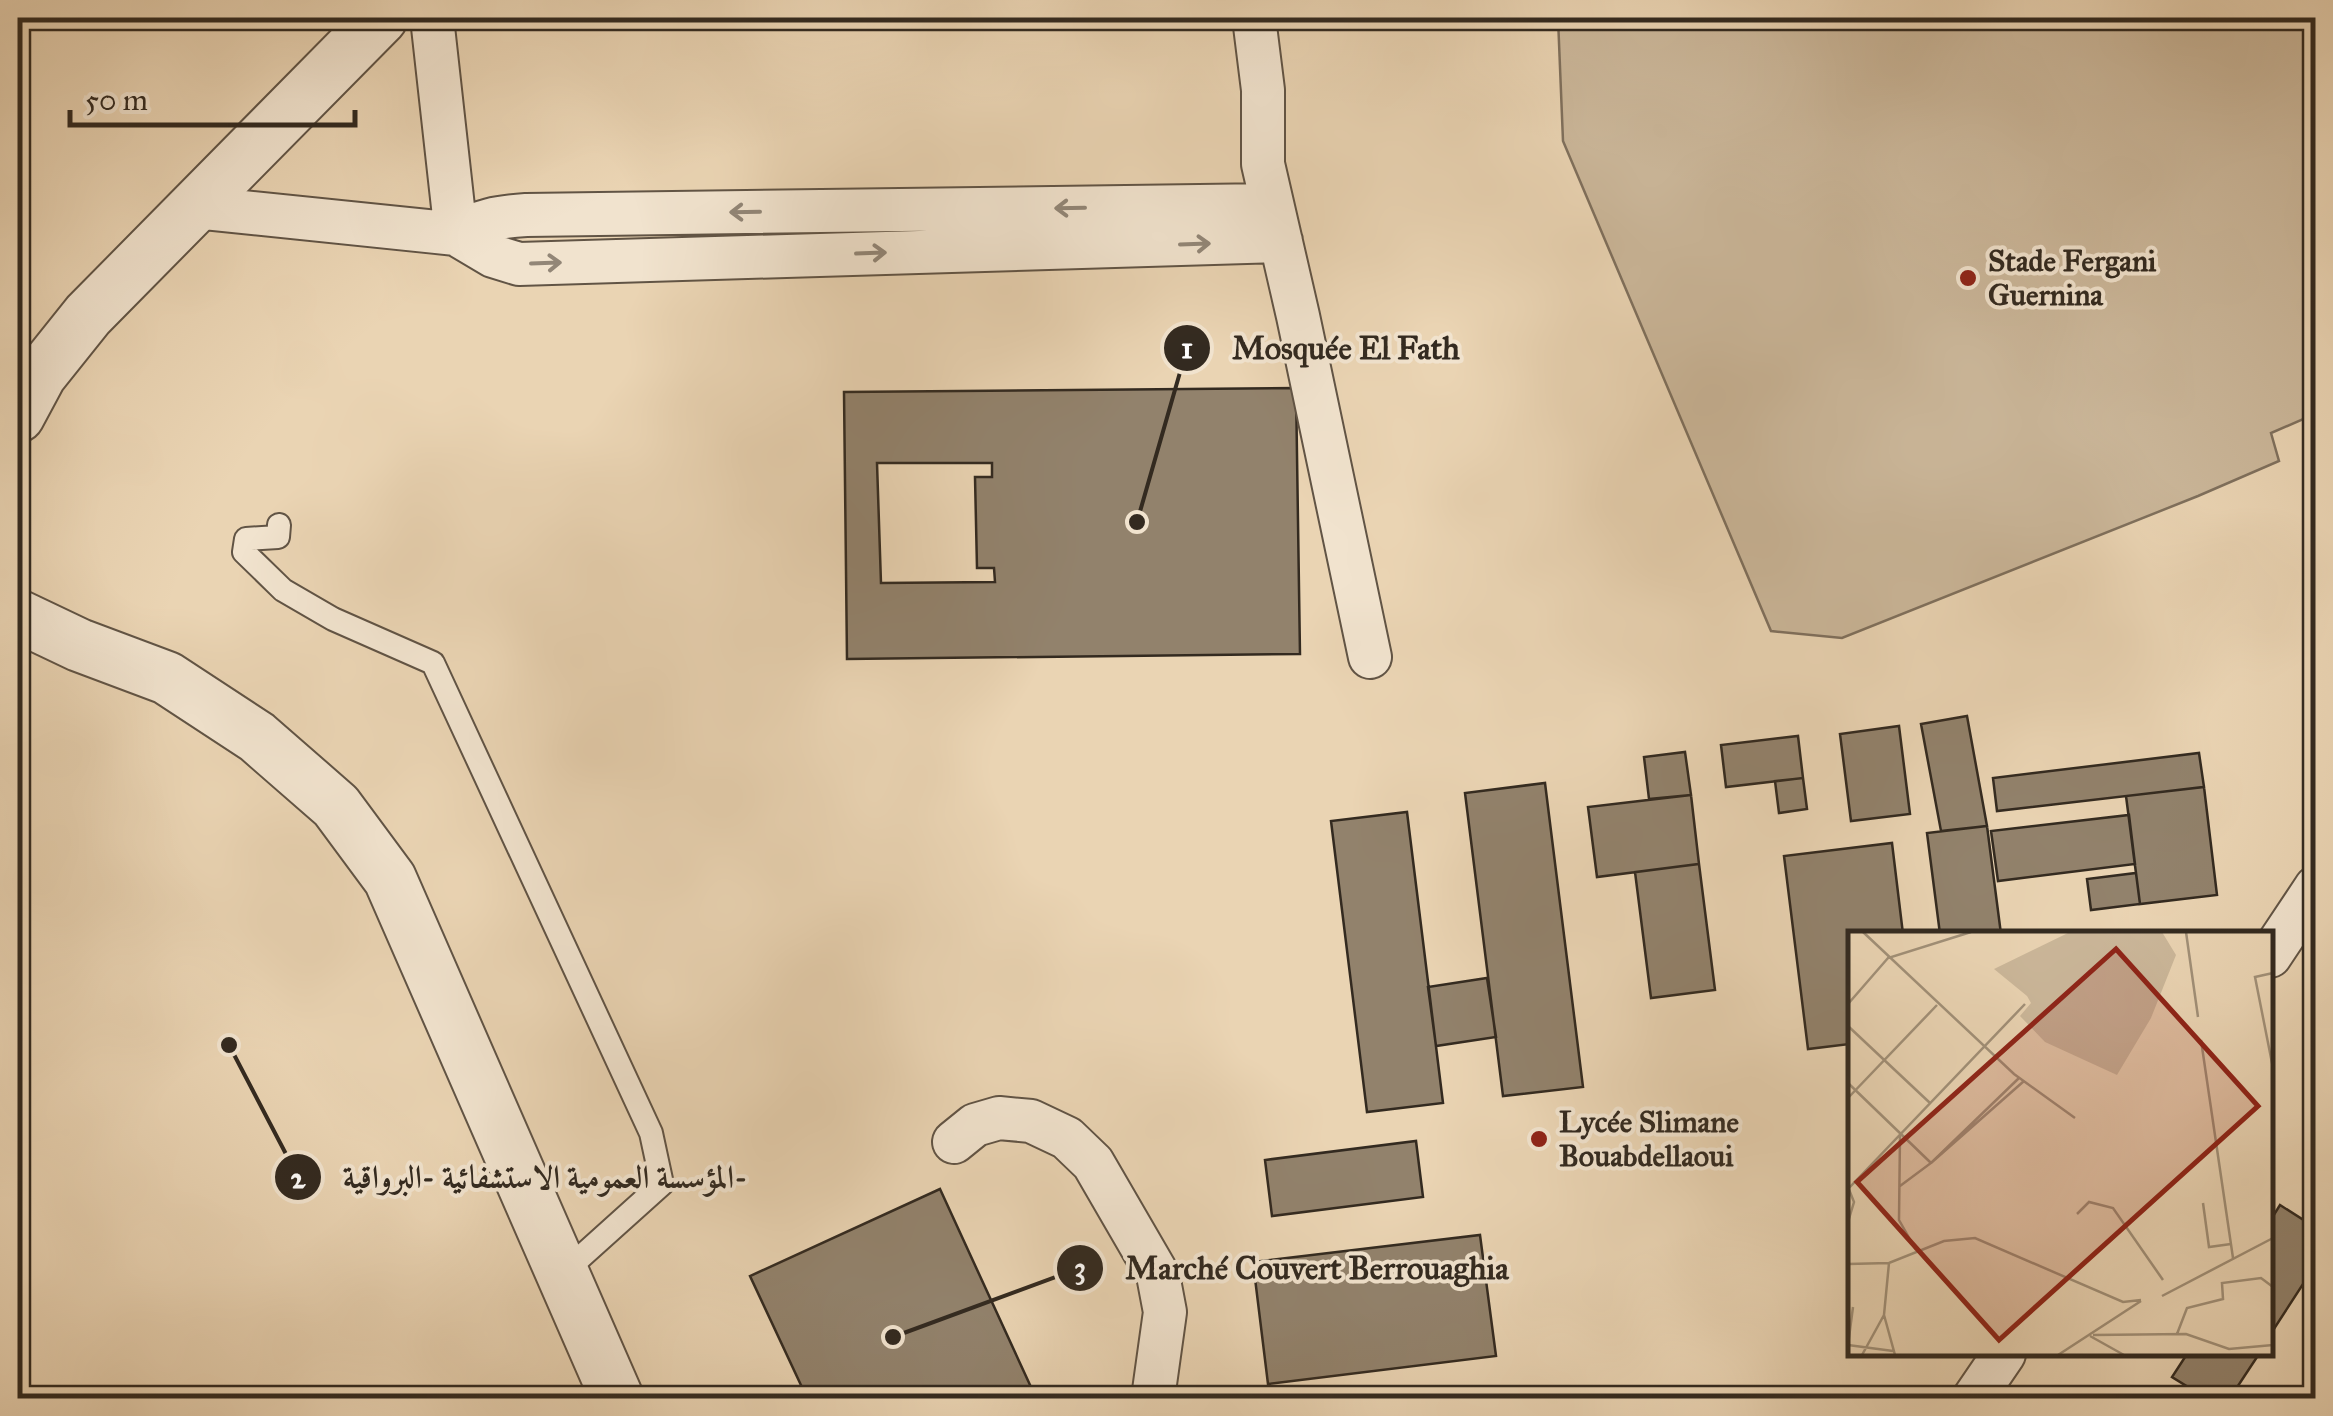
<svg xmlns="http://www.w3.org/2000/svg" width="2333" height="1416" viewBox="0 0 2333 1416" font-family="'IM FELL Great Primer',Amiri,serif">
<style>
.green{fill:#cbb79a;stroke:#7f705d;stroke-width:2.5}
.building{fill:#92826c;stroke:#332a20;stroke-width:2.5;fill-rule:evenodd}
.lines{fill:none;stroke-linecap:round;stroke-linejoin:round}
.service-casing{stroke:#615445;stroke-width:26}
.minor-casing{stroke:#615445;stroke-width:46}
.tertiary-casing{stroke:#615445;stroke-width:56}
.service{stroke:#f1e3ce;stroke-width:22}
.minor{stroke:#f1e3ce;stroke-width:42}
.tertiary{stroke:#f1e3ce;stroke-width:52}
.oneway{stroke:#928677}
.poi-dot{fill:#8f2418;stroke:#f1e3ce;stroke-width:4}
.labels{text-anchor:middle;dominant-baseline:central;stroke-width:8;stroke-linejoin:round;paint-order:stroke}
.poi-label{font-size:30px;font-weight:bold;fill:#332a20;stroke:#f1e3ce;text-anchor:start}
.inset-road{fill:none;stroke:#a19078;stroke-width:2.5}
.view{fill:#8f2418;fill-opacity:0.15;stroke:#8f2418;stroke-width:5}
.inset-edge{fill:none;stroke:#332a20;stroke-width:5}
.leader{fill:none;stroke:#332a20;stroke-width:4}
.callout-dot{fill:#332a20;stroke:#f1e3ce;stroke-width:4}
.mark-label{font-size:30px;text-anchor:middle;font-weight:bold;fill:#fff}
.callout-label{font-size:32px;text-anchor:middle;font-weight:bold;fill:#332a20;stroke:#f1e3ce;stroke-width:8;stroke-linejoin:round;paint-order:stroke}
</style>
<rect width="100%" height="100%" fill="#ead4b3"/>
<filter id="stains"><feTurbulence type="fractalNoise" baseFrequency=".002" numOctaves="4"/><feColorMatrix values="0 0 0 0 .2 0 0 0 0 .09 0 0 0 0 .02 0 0 0 .5 -.17"/></filter>
<radialGradient id="worn" r=".72"><stop offset=".6" stop-color="#630" stop-opacity="0"/><stop offset="1" stop-color="#630" stop-opacity=".3"/></radialGradient>
<!-- green -->
<path class="green" d="M 1558,18 L 2315,18 L 2315,414 L 2271,433 L 2279,461 L 2198,496 L 1842,638 L 1771,631 L 1563,141 Z"/>
<!-- building -->
<path class="building" d="M 1296,388 L 1300,654 L 847,659 L 844,392 ZM 877,463 L 992,463 L 992,477 L 975,477 L 977,568 L 994,568 L 995,582 L 881,583 Z
M 1967,716 L 1987,826 L 1941,831 L 1921,724 Z
M 1899,726 L 1910,814 L 1851,821 L 1840,734 Z
M 1798,736 L 1803,778 L 1726,787 L 1721,745 Z
M 1685,752 L 1691,795 L 1649,799 L 1644,757 Z
M 2199,753 L 2204,787 L 1997,811 L 1993,778 Z
M 1803,778 L 1807,809 L 1779,813 L 1775,781 Z
M 1545,783 L 1583,1087 L 1503,1096 L 1465,793 Z
M 2204,787 L 2217,895 L 2140,904 L 2126,796 Z
M 1691,795 L 1699,864 L 1597,877 L 1588,807 Z
M 1407,812 L 1443,1103 L 1367,1112 L 1331,821 Z
M 2129,815 L 2135,864 L 1998,881 L 1991,831 Z
M 1987,826 L 2001,934 L 1940,934 L 1927,833 Z
M 1892,843 L 1903,934 L 1850,934 L 1850,1044 L 1808,1049 L 1784,856 Z
M 1699,864 L 1715,990 L 1651,998 L 1635,872 Z
M 2136,873 L 2140,904 L 2091,910 L 2087,879 Z
M 1487,978 L 1496,1037 L 1436,1046 L 1428,987 Z
M 1416,1141 L 1423,1197 L 1272,1216 L 1265,1160 Z
M 940,1189 L 1036,1398 L 807,1398 L 750,1276 Z
M 2280,1205 L 2316,1228 L 2316,1264 L 2270,1335 L 2270,1221 Z
M 1480,1235 L 1496,1356 L 1268,1384 L 1253,1262 Z
M 2187,1354 L 2259,1354 L 2230,1398 L 2206,1398 L 2172,1377 Z"/>
<g class="lines">
<!-- service casing -->
<g class="service-casing">
<path id="service" d="M 279,525 L 278,537 L 246,539 L 244,552 L 283,590 L 333,619 L 433,663 L 651,1133 L 662,1184 L 562,1274"/>
</g>
<!-- minor casing -->
<g class="minor-casing">
<path id="minor" d="M 1254,18 L 1263,90 L 1263,164 L 1298,316 L 1370,657
M 195,207 L 456,234 L 432,18
M 456,234 L 493,256 L 519,264 L 1281,241
M 456,234 C 481,220 497,217 526,215 L 1272,205
M 2270,956 L 2316,887
M 954,1142 L 975,1125 L 999,1118 L 1031,1121 L 1067,1138 L 1093,1163 L 1158,1275 L 1165,1312 L 1153,1398
M 1974,1398 L 2004,1354"/>
</g>
<!-- tertiary casing -->
<g class="tertiary-casing">
<path id="tertiary" d="M 18,416 L 40,375 L 88,315 L 381,18
M 18,616 L 79,645 L 167,678 L 257,737 L 336,806 L 390,879 L 617,1398"/>
</g>
<!-- service -->
<use href="#service" class="service"/>
<!-- minor -->
<use href="#minor" class="minor"/>
<!-- tertiary -->
<use href="#tertiary" class="tertiary"/>
</g>
<!-- one-way arrows -->
<defs><path id="oneway-shaft" d="M-6 0H5M1.5-3L5.5 0L1.5 3" fill="none" stroke-width="1.6" stroke-linecap="round" stroke-linejoin="round" transform="scale(2.5)"/></defs>
<g class="oneway">
<use href="#oneway-shaft" transform="translate(1070 208) rotate(179)"/>
<use href="#oneway-shaft" transform="translate(745 212) rotate(179)"/>
<use href="#oneway-shaft" transform="translate(1195 244) rotate(-2)"/>
<use href="#oneway-shaft" transform="translate(871 253) rotate(-2)"/>
<use href="#oneway-shaft" transform="translate(546 263) rotate(-2)"/>
</g>
<!-- markers -->
<g class="poi-dot">
<circle cx="1968" cy="278" r="10"/>
<circle cx="1539" cy="1139" r="10"/>
</g>
<g class="labels">
<!-- poi labels -->
<g class="poi-label">
<text x="1988" y="261">Stade Fergani<tspan x="1988" dy="34">Guernina</tspan></text>
<text x="1559" y="1122">Lycée Slimane<tspan x="1559" dy="34">Bouabdellaoui</tspan></text>
</g>
</g>
<!-- overview -->
<g transform="translate(1848 931)">
<rect width="425" height="425" fill="#ead4b3"/>
<path d="M 222,1 L 314,1 L 328,24 L 303,87 L 269,144 L 197,111 L 172,85 L 183,72 L 179,65 L 146,38 Z" fill="#cbb79a"/>
<path class="inset-road" d="M 15,1 L 166,143 L 227,187M 338,1 L 350,86M 425,42 L 407,46 L 425,137M 0,73 L 40,27 L 123,1M 0,95 L 82,172M 353,109 L 385,327M 0,152 L 83,232 L 52,255M 0,167 L 89,74M 52,204 L 51,289 L 68,319M 83,232 L 176,150M 83,232 L 171,147M 0,256 L 6,271 L 0,291M 1,257 L 177,73M 355,272 L 361,316 L 383,313M 229,283 L 241,271 L 265,277 L 315,349M 41,332 L 36,384 L 47,424M 0,333 L 41,332 L 96,310 L 127,307 L 275,371 L 293,369M 314,365 L 425,307M 329,403 L 339,377 L 375,368 L 374,352 L 413,347 L 425,356M 245,404 L 338,403 L 381,418 L 425,414M 242,405 L 276,424M 0,414 L 45,420M 0,414 L 5,376M 14,424 L 36,384M 210,424 L 293,370"/>
<path class="view" d="M 268,18 L 410,175 L 151,409 L 9,251 Z"/>
<rect width="425" height="425" class="inset-edge"/>
</g>
<!-- callouts -->
<path class="leader" d="M1137 522L1187 348M229 1045L298 1177M893 1337L1080 1268"/>
<g class="callout-dot">
<circle cx="1137" cy="522" r="10"/>
<circle cx="229" cy="1045" r="10"/>
<circle cx="893" cy="1337" r="10"/>
<circle cx="1187" cy="348" r="25"/>
<circle cx="298" cy="1177" r="25"/>
<circle cx="1080" cy="1268" r="25"/>
</g>
<g class="mark-label">
<text x="1187" y="358">1</text>
<text x="298" y="1188">2</text>
<text x="1080" y="1278">3</text>
</g>
<g class="callout-label">
<text x="1346" y="359">Mosquée El Fath</text>
<text x="545" y="1188">المؤسسة العمومية الاستشفائية -البرواقية-</text>
<text x="1317" y="1279">Marché Couvert Berrouaghia</text>
</g>
<!-- margin -->
<rect width="2333" height="1416" fill="none" stroke="#ead4b3" stroke-width="60"/>
<rect x="20" y="20" width="2293" height="1376" fill="none" stroke="#332a20" stroke-width="5"/>
<rect x="30" y="30" width="2273" height="1356" fill="none" stroke="#332a20" stroke-width="2.5"/>
<!-- scale -->
<path d="M70 110v15h285v-15" fill="none" stroke="#332a20" stroke-width="5"/>
<text x="85" y="110" font-size="30" fill="#332a20" stroke="#f1e3ce" stroke-width="8" paint-order="stroke">50 m</text>
<rect width="100%" height="100%" filter="url(#stains)"/>
<rect width="100%" height="100%" fill="url(#worn)"/>
</svg>
